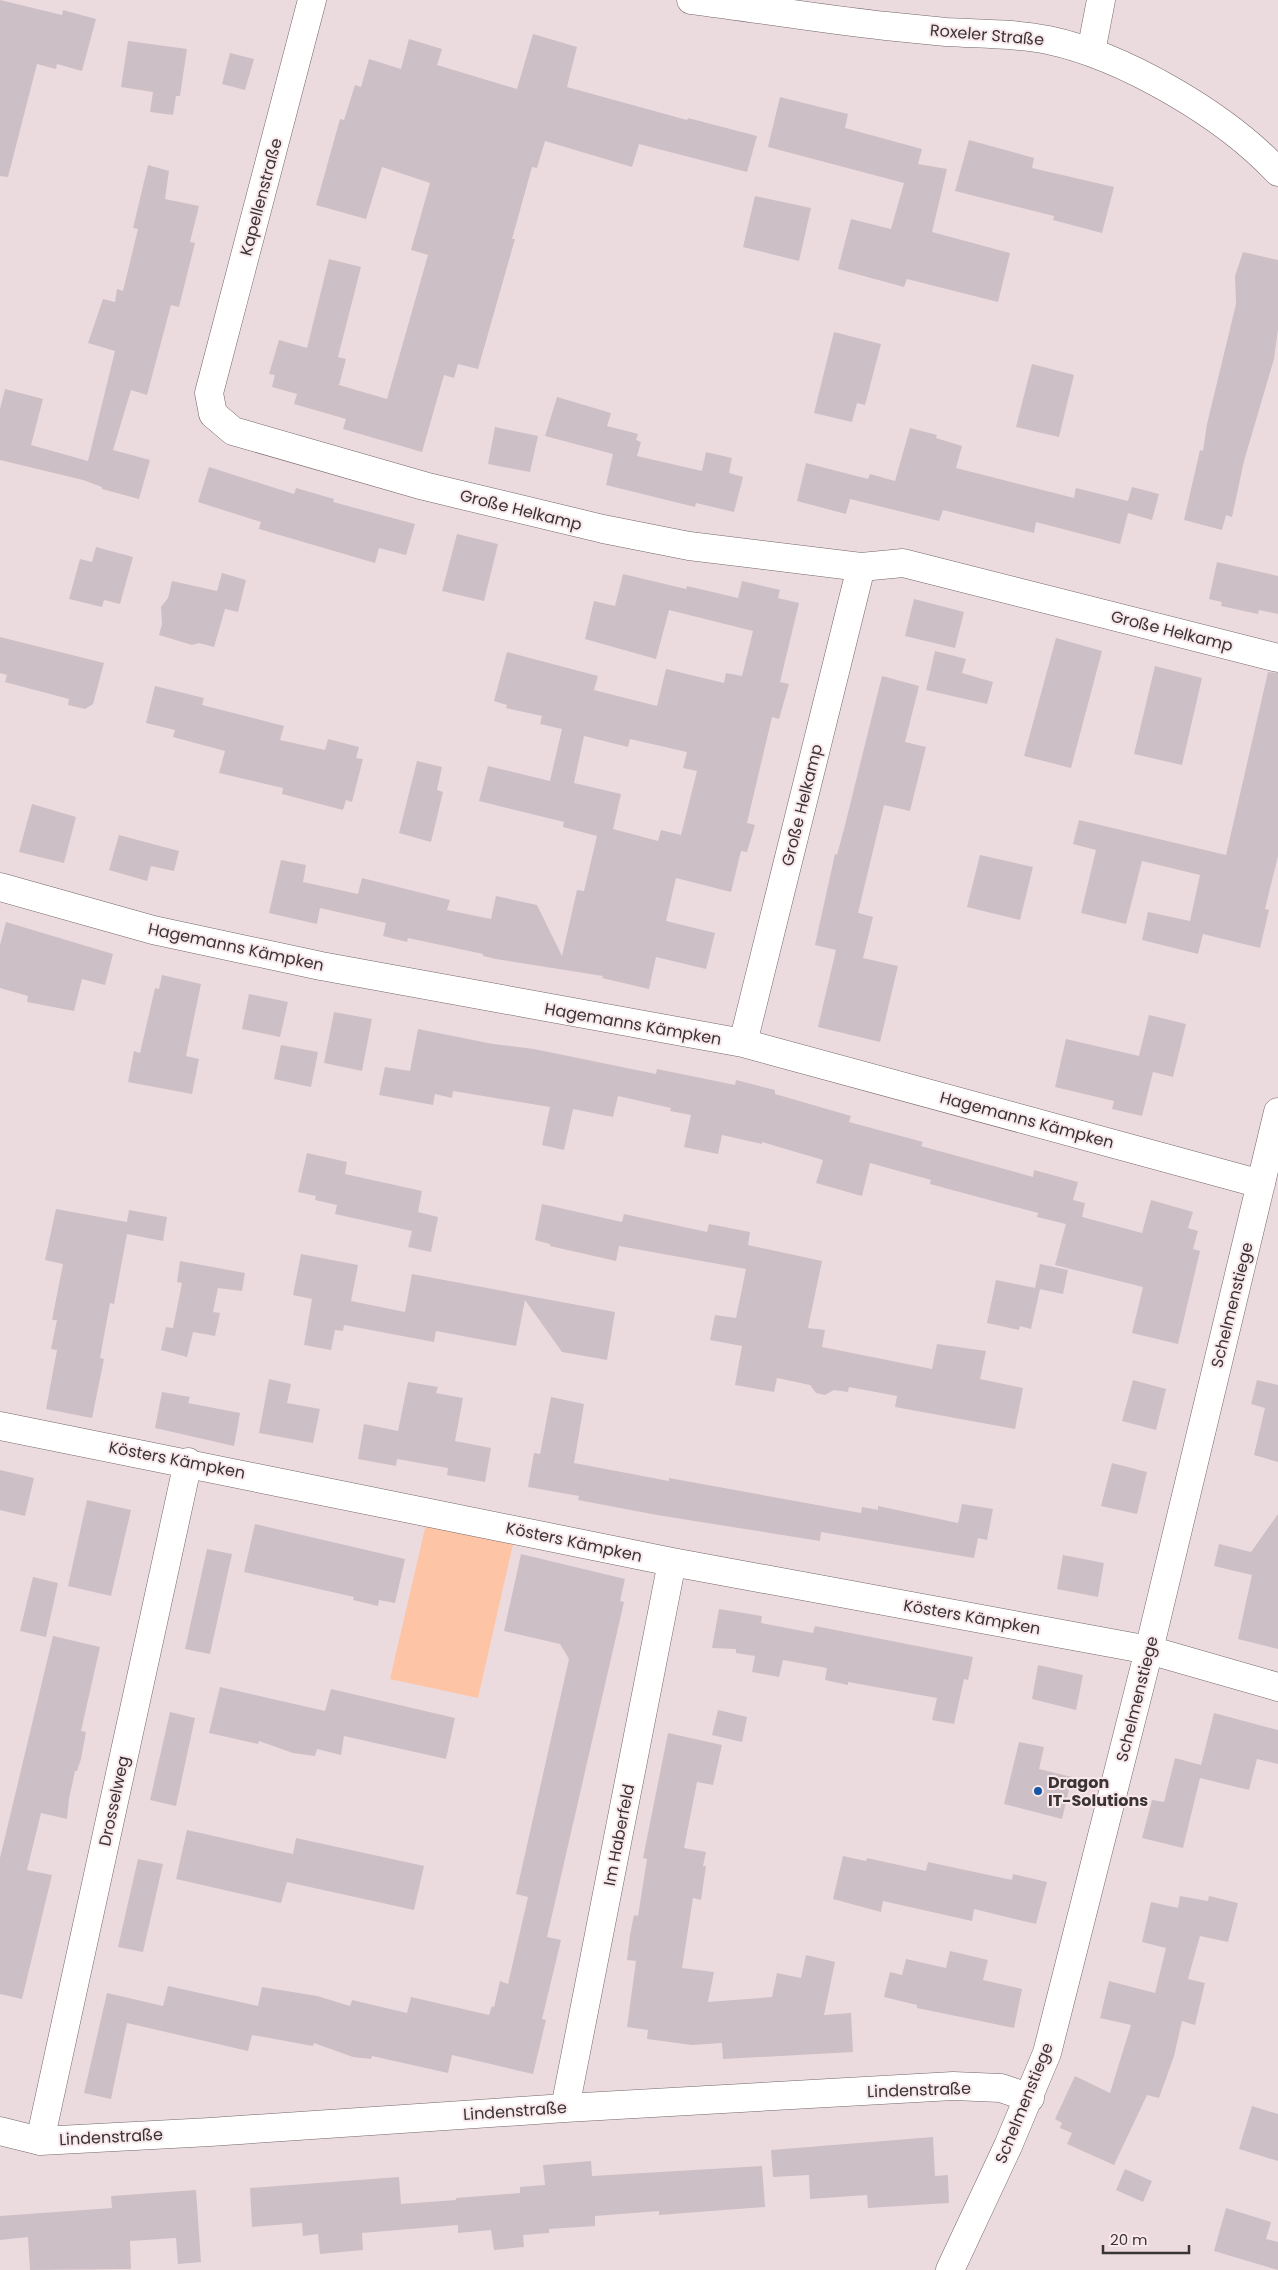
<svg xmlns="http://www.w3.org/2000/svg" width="1278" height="2270" viewBox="0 0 1278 2270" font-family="Poppins,sans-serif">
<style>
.green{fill:#fec4a6}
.building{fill:#cdbfc6;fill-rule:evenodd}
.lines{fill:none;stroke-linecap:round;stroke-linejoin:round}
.street-casing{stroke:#746668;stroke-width:29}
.secondary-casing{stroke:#746668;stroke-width:29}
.street{stroke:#fff;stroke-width:28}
.secondary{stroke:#fff;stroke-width:28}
.poi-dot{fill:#1456a7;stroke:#f9e8eb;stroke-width:2}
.labels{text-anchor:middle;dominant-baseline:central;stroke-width:4;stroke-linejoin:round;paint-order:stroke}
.street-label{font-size:16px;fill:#3a3435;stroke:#f9e8eb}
.poi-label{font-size:16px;font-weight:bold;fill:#3a3435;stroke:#f9e8eb;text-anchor:start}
</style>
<rect width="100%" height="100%" fill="#ecdbde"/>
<!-- green -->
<path class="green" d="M 426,1524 L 514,1540 L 478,1698 L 390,1679 Z"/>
<!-- building -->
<path class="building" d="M 0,0 L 62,15 L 63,10 L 96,19 L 82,71 L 57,64 L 56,69 L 37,64 L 8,177 L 0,176 Z
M 533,34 L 577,47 L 567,87 L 687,120 L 688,118 L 757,136 L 747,172 L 639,144 L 632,167 L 545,141 L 537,168 L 532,167 L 512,239 L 515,239 L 478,369 L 458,364 L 454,378 L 444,375 L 422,452 L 343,429 L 346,419 L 294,404 L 297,394 L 272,387 L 275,375 L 269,374 L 279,340 L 307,348 L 329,259 L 361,267 L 338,357 L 346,359 L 339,385 L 387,399 L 428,255 L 411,250 L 430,183 L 382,167 L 366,219 L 316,205 L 340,119 L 344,120 L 355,85 L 361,87 L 369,59 L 401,69 L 409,39 L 442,49 L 437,65 L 517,89 Z
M 128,41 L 187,49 L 180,96 L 176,96 L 173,115 L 150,112 L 153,92 L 121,87 Z
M 230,53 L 254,59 L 245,90 L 222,84 Z
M 780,97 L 848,114 L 845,128 L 922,149 L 918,164 L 947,169 L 932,232 L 1010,253 L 998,302 L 907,279 L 904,287 L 838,269 L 851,219 L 891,229 L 904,183 L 768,147 Z
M 969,140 L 1034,158 L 1032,168 L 1114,187 L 1102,233 L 1053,220 L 1054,216 L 955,191 Z
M 148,165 L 169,171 L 165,199 L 199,206 L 190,242 L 195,243 L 179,307 L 171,305 L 147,395 L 131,390 L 113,450 L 150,460 L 139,499 L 102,489 L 102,487 L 83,480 L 0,460 L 0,409 L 5,389 L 43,399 L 31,445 L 88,461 L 115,351 L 88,343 L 103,299 L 115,302 L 117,289 L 123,291 L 138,229 L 133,228 Z
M 755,196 L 811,208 L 799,261 L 743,247 Z
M 1243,252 L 1278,260 L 1278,329 L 1274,359 L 1244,461 L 1232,517 L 1226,515 L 1222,530 L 1184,520 L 1200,450 L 1203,451 L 1207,424 L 1236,304 L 1235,276 Z
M 834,332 L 881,344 L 865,405 L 857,403 L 852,422 L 814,413 Z
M 1032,364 L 1074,375 L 1059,437 L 1016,427 Z
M 557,397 L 611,413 L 607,426 L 638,434 L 636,440 L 641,442 L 637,456 L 702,471 L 706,452 L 732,458 L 729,473 L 743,477 L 734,512 L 696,503 L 695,507 L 606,485 L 613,454 L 545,436 Z
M 495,427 L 538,436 L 530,472 L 488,464 Z
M 910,428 L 937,435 L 936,438 L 962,446 L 956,468 L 1074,498 L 1076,488 L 1128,501 L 1132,487 L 1159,494 L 1152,520 L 1128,513 L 1120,544 L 1036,522 L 1034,533 L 943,510 L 939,521 L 850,499 L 846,514 L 797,501 L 806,463 L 868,479 L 870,474 L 895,481 Z
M 209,467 L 294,494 L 296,488 L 334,499 L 333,502 L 415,524 L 406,555 L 379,548 L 375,563 L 259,529 L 261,522 L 198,502 Z
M 457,534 L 498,544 L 484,601 L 442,591 Z
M 96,547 L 133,557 L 120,604 L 104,600 L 102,607 L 69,599 L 80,559 L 92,562 Z
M 1217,562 L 1278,576 L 1278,614 L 1259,610 L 1258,614 L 1221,606 L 1222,602 L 1209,599 Z
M 222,573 L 246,580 L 238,612 L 225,609 L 214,647 L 199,643 L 192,645 L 159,635 L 162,624 L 161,607 L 168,598 L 172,581 L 217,591 Z
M 623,574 L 686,589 L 687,586 L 738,598 L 742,581 L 780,590 L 778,598 L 799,603 L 780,682 L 789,684 L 779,719 L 772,717 L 747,823 L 755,825 L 747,852 L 741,851 L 731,892 L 676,878 L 666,921 L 715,933 L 706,969 L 656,957 L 649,989 L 602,978 L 603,976 L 496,959 L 483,956 L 483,954 L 408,938 L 407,942 L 383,936 L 386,923 L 320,908 L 317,924 L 269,913 L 281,860 L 306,865 L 303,882 L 358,894 L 362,878 L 450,900 L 447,910 L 491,919 L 496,896 L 537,905 L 562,956 L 577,890 L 584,891 L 597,836 L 563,827 L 564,822 L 479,801 L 488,766 L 550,781 L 562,729 L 540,724 L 542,716 L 506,708 L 507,705 L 494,701 L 507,652 L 598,676 L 594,690 L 657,706 L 666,669 L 724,683 L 726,673 L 742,676 L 753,631 L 669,610 L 656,659 L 585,639 L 594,601 L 615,606 ZM 584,736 L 628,747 L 630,739 L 687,752 L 683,768 L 697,771 L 681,835 L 661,830 L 658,841 L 613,829 L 621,794 L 574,783 Z
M 914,599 L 964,612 L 955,648 L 905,636 Z
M 0,637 L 104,663 L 93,704 L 85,709 L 68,705 L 69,699 L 5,682 L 7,675 L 0,673 Z
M 1056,638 L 1102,651 L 1071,768 L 1024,756 Z
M 935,651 L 966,659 L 962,673 L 993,682 L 987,704 L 926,690 Z
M 1155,666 L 1202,678 L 1182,765 L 1134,754 Z
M 1268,672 L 1278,673 L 1278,856 L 1265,909 L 1269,910 L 1260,948 L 1203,934 L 1198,954 L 1142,940 L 1148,912 L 1190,921 L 1200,875 L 1142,861 L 1126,924 L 1081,913 L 1096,850 L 1073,844 L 1079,820 L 1226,855 Z
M 882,676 L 919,686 L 905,742 L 926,747 L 910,811 L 884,805 L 858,913 L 873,917 L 863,958 L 898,966 L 880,1042 L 818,1027 L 836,950 L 815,945 L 835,854 L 837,855 L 844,829 Z
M 155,686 L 204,698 L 202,705 L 284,726 L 280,740 L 325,750 L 328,739 L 359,747 L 356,758 L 363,759 L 352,802 L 346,800 L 343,810 L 282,794 L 283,788 L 219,773 L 225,751 L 173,737 L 175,730 L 146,723 Z
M 417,761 L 442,767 L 437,790 L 443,792 L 431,842 L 399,833 Z
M 32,804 L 76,817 L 64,863 L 19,852 Z
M 119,835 L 179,851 L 174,871 L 151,866 L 147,881 L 109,870 Z
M 980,855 L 1033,867 L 1020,920 L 967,907 Z
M 6,922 L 113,954 L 105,985 L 82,979 L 74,1011 L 27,1002 L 28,996 L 0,988 L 0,945 Z
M 162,975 L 201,984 L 186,1056 L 199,1059 L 192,1094 L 128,1082 L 134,1051 L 140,1053 L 155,988 L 159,989 Z
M 249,994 L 288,1002 L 280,1037 L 242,1029 Z
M 334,1012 L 372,1019 L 362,1071 L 324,1063 Z
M 1149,1015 L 1186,1024 L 1173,1077 L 1153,1072 L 1142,1116 L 1112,1109 L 1114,1101 L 1055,1087 L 1066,1039 L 1139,1056 Z
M 418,1029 L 493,1044 L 534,1049 L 656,1074 L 657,1069 L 735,1085 L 736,1080 L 775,1090 L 775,1094 L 851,1116 L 849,1122 L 923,1142 L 921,1146 L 1033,1177 L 1034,1170 L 1078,1182 L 1073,1200 L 1085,1203 L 1082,1217 L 1142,1233 L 1151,1200 L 1193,1212 L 1188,1228 L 1198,1231 L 1193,1249 L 1200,1251 L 1178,1344 L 1132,1333 L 1143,1287 L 1055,1265 L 1066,1224 L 1037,1217 L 1038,1213 L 930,1184 L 931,1180 L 870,1163 L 862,1196 L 816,1183 L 823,1160 L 762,1142 L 762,1144 L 722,1135 L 718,1154 L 684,1147 L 691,1115 L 670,1111 L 671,1108 L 618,1096 L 613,1117 L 573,1109 L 564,1150 L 542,1145 L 550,1107 L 453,1091 L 452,1098 L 435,1094 L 433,1105 L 379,1095 L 385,1067 L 410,1071 Z
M 281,1045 L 318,1052 L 311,1087 L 274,1079 Z
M 307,1153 L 347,1162 L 345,1174 L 422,1191 L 418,1212 L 438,1217 L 431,1252 L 408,1247 L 412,1231 L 335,1214 L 337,1205 L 315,1200 L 316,1196 L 298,1192 Z
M 542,1204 L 622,1222 L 624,1214 L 707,1232 L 709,1224 L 750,1232 L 748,1245 L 822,1261 L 808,1328 L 825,1330 L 822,1347 L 932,1369 L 937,1344 L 986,1351 L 980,1379 L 1023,1388 L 1015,1429 L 895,1407 L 897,1396 L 849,1387 L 848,1392 L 834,1390 L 825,1395 L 816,1393 L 810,1385 L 777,1378 L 774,1392 L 735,1385 L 742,1346 L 710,1340 L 715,1315 L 736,1318 L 746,1269 L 619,1246 L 616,1261 L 550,1246 L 550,1244 L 535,1240 Z
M 56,1209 L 127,1222 L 129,1210 L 167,1217 L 163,1241 L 127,1234 L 114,1304 L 110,1303 L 100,1358 L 104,1359 L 92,1418 L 46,1409 L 57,1350 L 51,1349 L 57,1320 L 52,1320 L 63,1264 L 45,1260 Z
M 301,1254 L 358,1265 L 351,1301 L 405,1312 L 412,1274 L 615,1312 L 607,1360 L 562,1352 L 525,1300 L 516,1346 L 436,1331 L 434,1342 L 344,1325 L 343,1331 L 335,1330 L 331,1350 L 304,1345 L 312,1299 L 293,1295 Z
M 180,1261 L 245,1273 L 242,1291 L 218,1288 L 213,1312 L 220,1313 L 215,1336 L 193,1332 L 187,1357 L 161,1350 L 166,1327 L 178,1329 L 173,1328 L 182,1283 L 177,1282 Z
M 1040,1264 L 1068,1270 L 1063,1294 L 1035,1288 Z
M 996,1280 L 1040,1289 L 1031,1329 L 1020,1326 L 1019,1330 L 987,1323 Z
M 269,1379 L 291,1384 L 287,1403 L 320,1409 L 313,1443 L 259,1433 Z
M 1133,1380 L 1166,1389 L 1156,1430 L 1122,1421 Z
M 1257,1380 L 1278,1385 L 1278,1462 L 1254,1455 L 1265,1408 L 1251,1404 Z
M 408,1382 L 438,1387 L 436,1393 L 463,1398 L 455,1441 L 491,1448 L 485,1482 L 447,1475 L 448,1468 L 397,1459 L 396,1466 L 358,1459 L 364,1424 L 398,1431 Z
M 162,1392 L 190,1397 L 188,1403 L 240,1413 L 234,1446 L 155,1428 Z
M 551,1397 L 584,1404 L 574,1463 L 669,1481 L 669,1478 L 861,1513 L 862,1507 L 878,1510 L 878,1506 L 958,1523 L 962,1504 L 993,1509 L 987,1540 L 978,1538 L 974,1558 L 821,1532 L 820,1541 L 657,1515 L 578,1500 L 579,1496 L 528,1487 L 534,1453 L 540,1454 Z
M 1112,1463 L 1147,1472 L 1137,1514 L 1101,1506 Z
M 0,1470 L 34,1478 L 25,1516 L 0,1510 Z
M 87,1500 L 131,1510 L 111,1596 L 68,1586 Z
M 1278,1514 L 1278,1649 L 1238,1639 L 1252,1575 L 1214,1566 L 1219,1544 L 1251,1552 Z
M 255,1524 L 405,1559 L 395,1603 L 379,1600 L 378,1606 L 353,1600 L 354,1597 L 244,1572 Z
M 207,1549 L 232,1554 L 210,1654 L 185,1649 Z
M 521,1554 L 625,1579 L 620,1601 L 624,1602 L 547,1937 L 561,1940 L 542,2019 L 546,2020 L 533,2074 L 452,2055 L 448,2073 L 372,2056 L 371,2059 L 353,2057 L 314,2043 L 313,2046 L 252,2035 L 248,2051 L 127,2023 L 111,2099 L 84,2093 L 107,1993 L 163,2006 L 168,1986 L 258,2006 L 262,1987 L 317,1996 L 350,2006 L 352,2000 L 407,2013 L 411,1997 L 489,2015 L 492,2006 L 494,2007 L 500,1981 L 508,1984 L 528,1897 L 516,1894 L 569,1659 L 560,1644 L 504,1631 Z
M 1063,1555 L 1104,1563 L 1098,1597 L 1057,1589 Z
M 33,1577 L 58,1583 L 46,1637 L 20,1631 Z
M 719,1609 L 762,1616 L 761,1623 L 813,1633 L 815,1626 L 973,1657 L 968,1680 L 964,1679 L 954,1724 L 932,1720 L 937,1698 L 848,1682 L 848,1685 L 825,1680 L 827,1668 L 783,1660 L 779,1677 L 752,1672 L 755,1656 L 736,1653 L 736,1649 L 712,1648 Z
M 53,1636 L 100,1647 L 81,1731 L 86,1732 L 81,1759 L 77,1771 L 75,1771 L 69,1799 L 67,1819 L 41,1813 L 27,1870 L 52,1875 L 22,1999 L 0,1994 L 0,1858 Z
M 1038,1665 L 1083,1675 L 1076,1710 L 1032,1699 Z
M 220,1687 L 325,1711 L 331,1689 L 455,1718 L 446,1759 L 344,1736 L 341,1755 L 317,1749 L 315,1756 L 293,1753 L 259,1741 L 258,1744 L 209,1733 Z
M 718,1710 L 747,1717 L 742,1742 L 712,1735 Z
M 170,1712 L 195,1718 L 176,1806 L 150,1800 Z
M 1214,1713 L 1278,1730 L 1278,1764 L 1257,1759 L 1249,1790 L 1200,1778 L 1183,1848 L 1142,1838 L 1152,1800 L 1164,1802 L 1175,1758 L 1201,1765 Z
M 668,1733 L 722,1745 L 713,1785 L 697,1782 L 684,1848 L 706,1852 L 703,1866 L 706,1866 L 701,1900 L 693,1898 L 682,1968 L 714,1972 L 708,2002 L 772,1997 L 777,1973 L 801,1978 L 806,1955 L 835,1962 L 824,2015 L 851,2013 L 853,2052 L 723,2059 L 722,2043 L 692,2045 L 647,2039 L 648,2030 L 627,2027 L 636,1961 L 627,1960 L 630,1935 L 634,1915 L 638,1916 L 647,1859 L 643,1858 Z
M 1019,1742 L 1044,1747 L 1039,1769 L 1072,1777 L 1062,1819 L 1004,1804 Z
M 187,1830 L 293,1854 L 296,1838 L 424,1866 L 414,1910 L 287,1882 L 281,1903 L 176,1879 Z
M 843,1856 L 866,1861 L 867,1858 L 926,1871 L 928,1862 L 1012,1880 L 1013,1874 L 1047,1882 L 1036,1924 L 974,1909 L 972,1921 L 883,1901 L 881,1912 L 833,1899 Z
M 138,1859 L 163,1864 L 143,1952 L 118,1947 Z
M 1180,1896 L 1208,1901 L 1209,1896 L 1238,1903 L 1228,1942 L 1200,1936 L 1188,1979 L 1205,1983 L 1195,2025 L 1182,2021 L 1174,2056 L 1159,2098 L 1147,2095 L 1114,2165 L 1067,2144 L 1072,2133 L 1060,2128 L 1062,2123 L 1055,2119 L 1075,2076 L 1110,2093 L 1131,2025 L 1100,2018 L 1109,1981 L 1155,1993 L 1166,1948 L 1142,1942 L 1151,1902 L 1178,1908 Z
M 950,1951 L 988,1960 L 983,1980 L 1022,1989 L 1014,2028 L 917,2008 L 917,2005 L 884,1997 L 890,1972 L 902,1975 L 906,1959 L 946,1968 Z
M 1252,2106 L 1278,2114 L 1278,2161 L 1239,2149 Z
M 933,2137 L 935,2176 L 948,2175 L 949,2203 L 868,2208 L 867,2195 L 810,2199 L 809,2175 L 773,2177 L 771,2150 Z
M 591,2161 L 592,2176 L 762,2166 L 765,2207 L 659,2215 L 659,2211 L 595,2216 L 595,2226 L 549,2229 L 549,2233 L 523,2235 L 524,2247 L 494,2250 L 491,2230 L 458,2233 L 458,2225 L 362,2233 L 363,2250 L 320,2254 L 318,2234 L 303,2236 L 302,2223 L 252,2227 L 250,2188 L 399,2177 L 401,2204 L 456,2200 L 456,2198 L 520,2193 L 520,2187 L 545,2185 L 543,2165 Z
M 1125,2169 L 1152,2181 L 1143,2202 L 1116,2190 Z
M 196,2190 L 201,2262 L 178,2264 L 176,2238 L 130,2241 L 131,2269 L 30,2270 L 28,2237 L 0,2240 L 0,2216 L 112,2208 L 111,2196 Z
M 1226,2208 L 1271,2222 L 1266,2239 L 1278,2242 L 1278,2270 L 1214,2251 Z"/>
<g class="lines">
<!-- street casing -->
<g class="street-casing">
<path id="street" d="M 312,0 L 209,393 L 213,414 L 233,431 L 424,486 L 603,529 L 689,546 L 861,567 L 903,563 L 1278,658
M 1091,52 L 1101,0
M 0,887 L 153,930 L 321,966 L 743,1043 L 1261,1184
M 743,1043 L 861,567
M 0,1426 L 672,1562 L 1149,1650 L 1278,1687
M 565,2108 L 672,1562
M 0,2131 L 40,2141 L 210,2132 L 565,2108 L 953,2086 L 1001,2088 L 1030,2098
M 40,2141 L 188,1462
M 950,2270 L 1008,2146 L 1047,2053 L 1149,1650 L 1278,1112"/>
</g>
<!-- secondary casing -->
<g class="secondary-casing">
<path id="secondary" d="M 691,0 C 756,8 821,19 886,26 C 906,28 926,30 946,32 C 980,34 1014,33 1048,40 C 1124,56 1225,115 1278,172"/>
</g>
<!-- street -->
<use href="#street" class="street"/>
<!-- secondary -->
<use href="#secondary" class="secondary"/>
</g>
<!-- markers -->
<circle class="poi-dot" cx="1038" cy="1791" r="5"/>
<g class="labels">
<!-- street labels -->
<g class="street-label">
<text transform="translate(987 35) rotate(5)">Roxeler Straße</text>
<text transform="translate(261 197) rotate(-75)">Kapellenstraße</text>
<text transform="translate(521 510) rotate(14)">Große Helkamp</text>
<text transform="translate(1172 631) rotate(14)">Große Helkamp</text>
<text transform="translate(802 805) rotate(-76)">Große Helkamp</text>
<text transform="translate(236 947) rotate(12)">Hagemanns Kämpken</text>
<text transform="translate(633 1024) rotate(10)">Hagemanns Kämpken</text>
<text transform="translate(1027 1120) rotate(15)">Hagemanns Kämpken</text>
<text transform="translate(1232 1305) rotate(-76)">Schelmenstiege</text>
<text transform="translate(177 1460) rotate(11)">Kösters Kämpken</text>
<text transform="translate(574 1542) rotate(12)">Kösters Kämpken</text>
<text transform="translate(972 1617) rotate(10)">Kösters Kämpken</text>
<text transform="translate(1137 1699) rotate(-76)">Schelmenstiege</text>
<text transform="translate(114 1801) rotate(-78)">Drosselweg</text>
<text transform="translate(619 1835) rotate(-79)">Im Haberfeld</text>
<text transform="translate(919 2090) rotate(-2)">Lindenstraße</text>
<text transform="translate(1024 2103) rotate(-68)">Schelmenstiege</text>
<text transform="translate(515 2111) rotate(-4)">Lindenstraße</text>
<text transform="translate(111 2137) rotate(-3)">Lindenstraße</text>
</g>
<!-- poi labels -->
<g class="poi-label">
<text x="1048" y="1782">Dragon<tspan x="1048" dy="18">IT-Solutions</tspan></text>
</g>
</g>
<!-- scale -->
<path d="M1103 2245v8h86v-8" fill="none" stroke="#3a3435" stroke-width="2.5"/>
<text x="1110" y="2245" font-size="15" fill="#3a3435" stroke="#f9e8eb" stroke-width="4" paint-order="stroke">20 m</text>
</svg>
